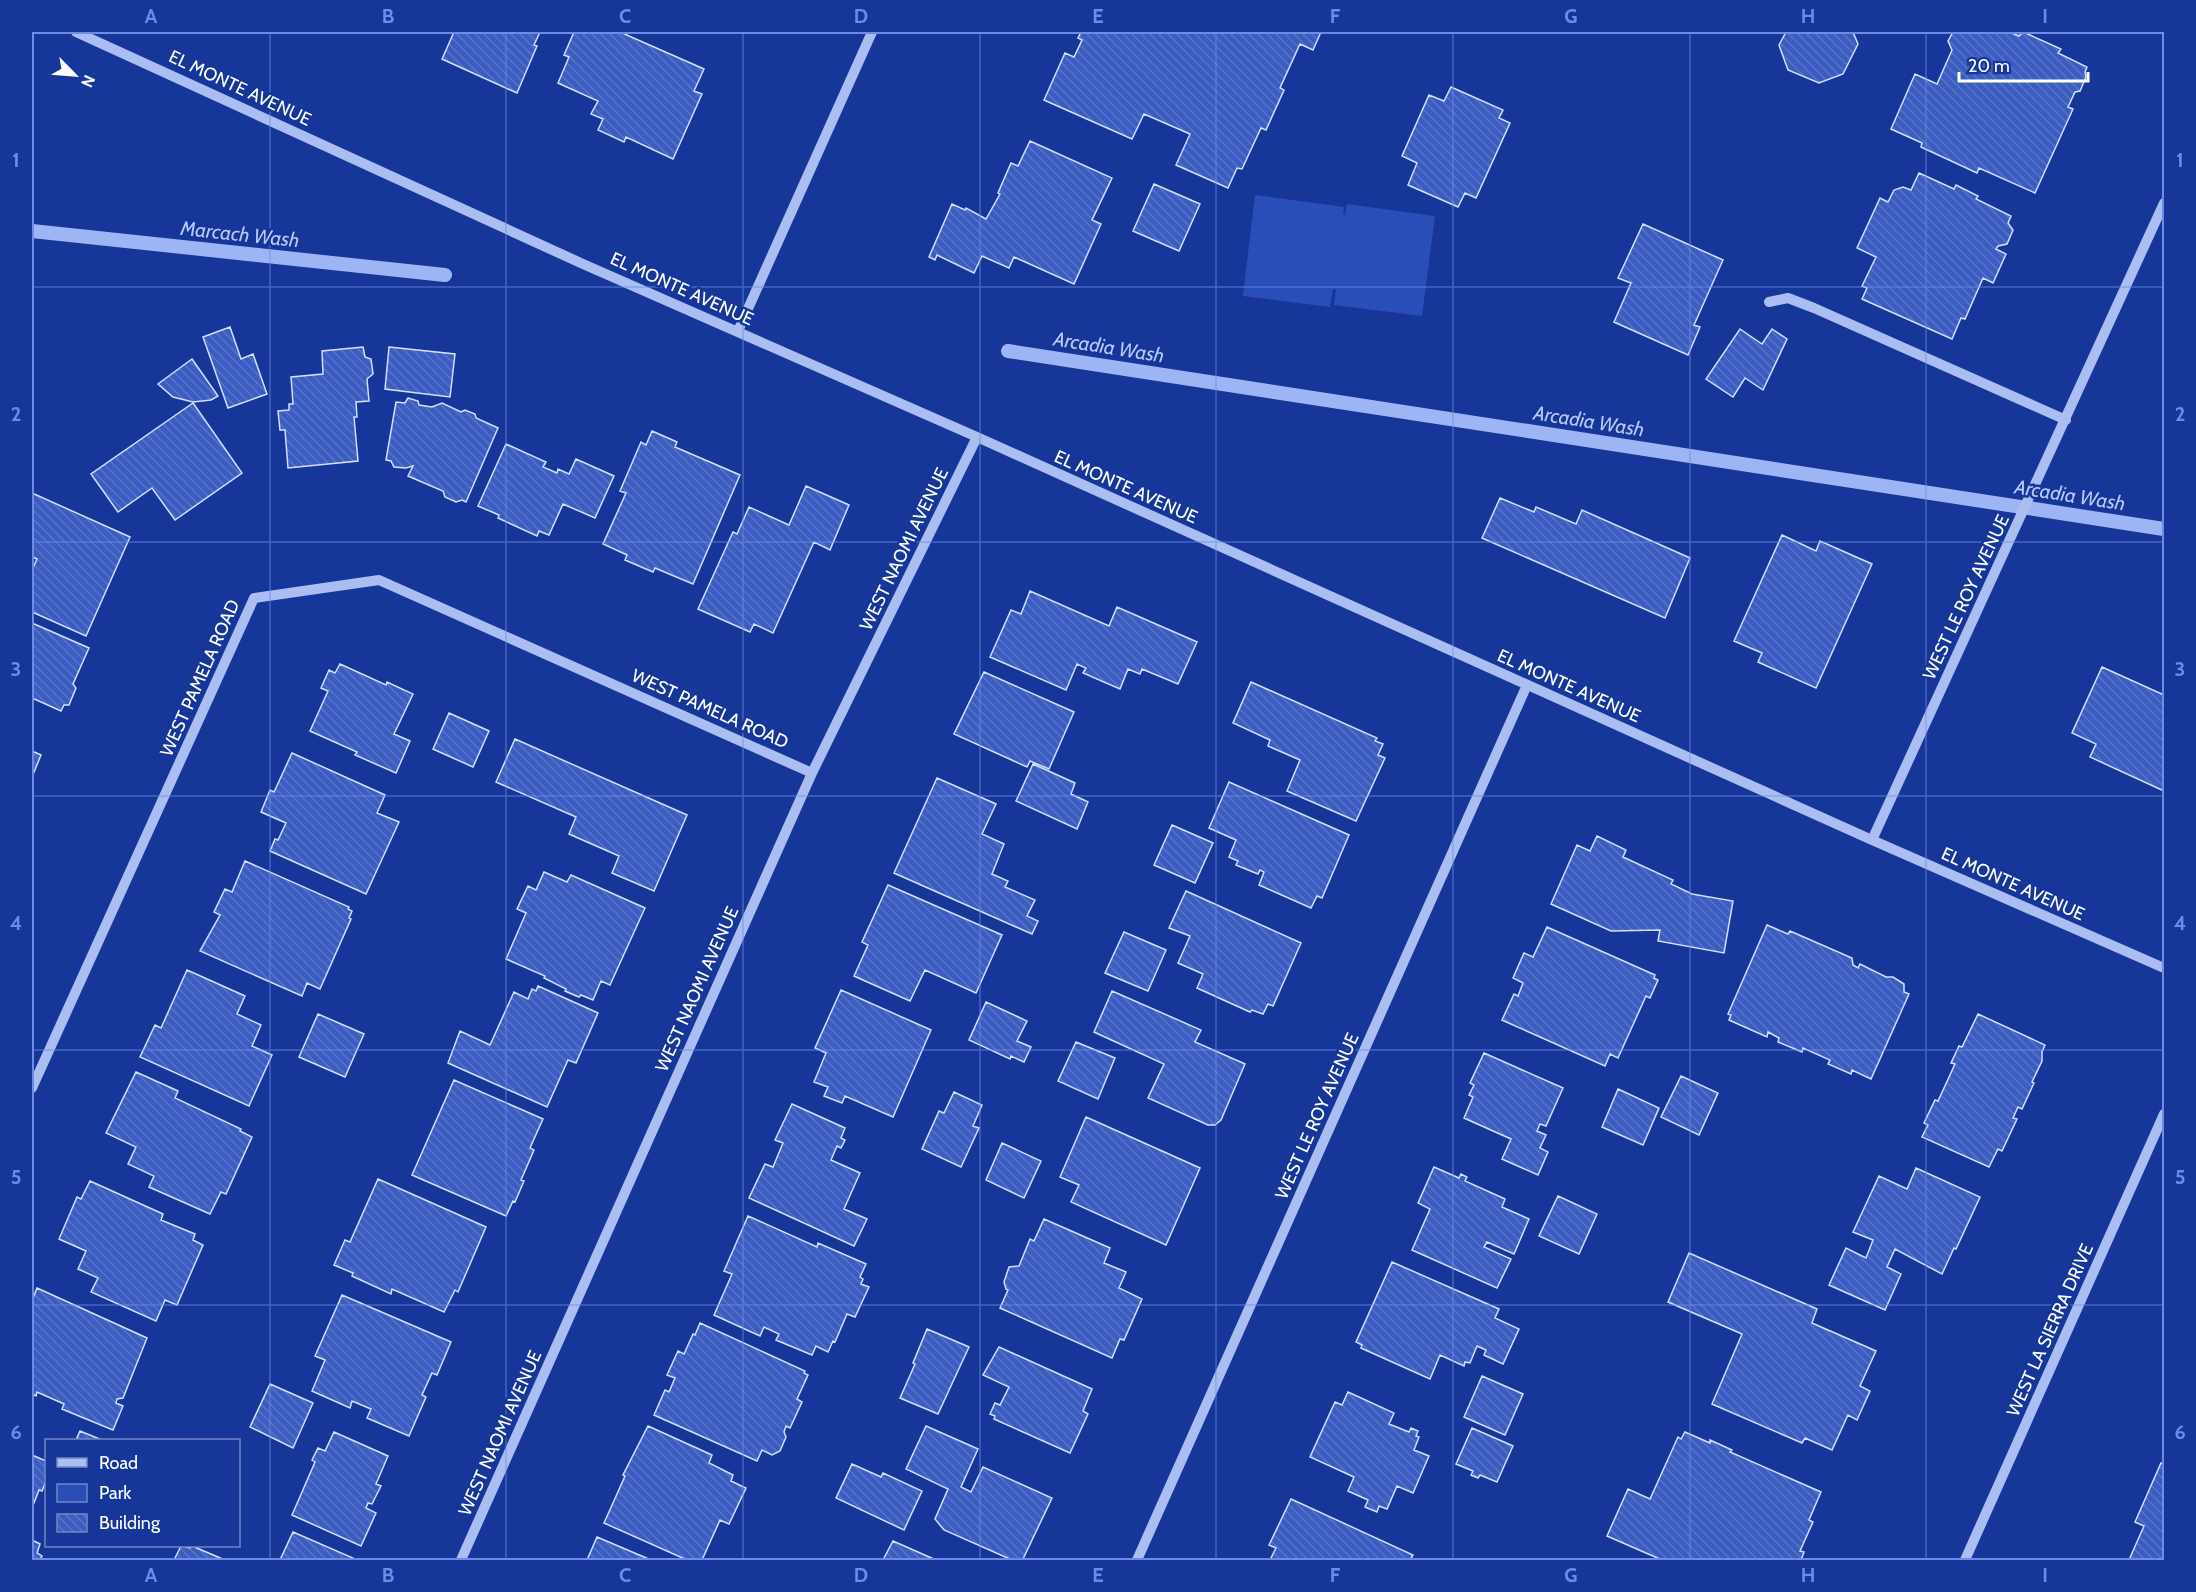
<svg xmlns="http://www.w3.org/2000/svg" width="2196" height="1592" viewBox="0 0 2196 1592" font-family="Cabin,sans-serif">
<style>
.green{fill:#2a4eb8}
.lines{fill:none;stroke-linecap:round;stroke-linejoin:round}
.stream{stroke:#9eb5f5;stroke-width:14}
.building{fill:url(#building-back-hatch);stroke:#d3defc;stroke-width:1.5}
.minor{stroke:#abbef2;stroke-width:10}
.grid{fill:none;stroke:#6c8ce6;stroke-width:1.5;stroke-opacity:0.55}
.labels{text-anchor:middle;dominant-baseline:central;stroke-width:5;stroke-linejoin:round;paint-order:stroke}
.street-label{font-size:18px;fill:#fff;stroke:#16369a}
.water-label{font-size:20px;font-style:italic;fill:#b8c9f9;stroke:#16369a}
.neatline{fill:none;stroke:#6c8ce6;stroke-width:2}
.grid-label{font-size:20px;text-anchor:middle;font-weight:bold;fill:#6c8ce6}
</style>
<defs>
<pattern id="building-back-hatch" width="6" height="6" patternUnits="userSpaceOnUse" patternTransform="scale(1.5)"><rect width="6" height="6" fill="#3b5cc0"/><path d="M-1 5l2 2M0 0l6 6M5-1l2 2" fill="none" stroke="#5874c9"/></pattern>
</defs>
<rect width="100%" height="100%" fill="#16369a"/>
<!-- green -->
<path class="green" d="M 1255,195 L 1344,207 L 1343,214 L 1345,215 L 1347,204 L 1435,216 L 1422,316 L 1334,305 L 1336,289 L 1333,289 L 1330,307 L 1243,296 Z"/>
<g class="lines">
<!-- stream -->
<path class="stream" d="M 32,231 L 445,275
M 1008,351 L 2164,529"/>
</g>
<!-- building -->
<path class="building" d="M 454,32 L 540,32 L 534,45 L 537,46 L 517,93 L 442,59 Z
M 574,32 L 620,32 L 704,69 L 694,91 L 702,94 L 673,159 L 626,137 L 624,142 L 598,130 L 603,119 L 591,114 L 598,101 L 558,83 L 569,57 L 564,55 Z
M 1081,32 L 1321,32 L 1313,50 L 1300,44 L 1280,88 L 1284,90 L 1266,130 L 1261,128 L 1242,169 L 1237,168 L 1228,188 L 1176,165 L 1190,134 L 1144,114 L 1132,139 L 1044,100 L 1065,53 L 1074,57 L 1082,40 L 1078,38 Z
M 1786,32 L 1853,32 L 1858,44 L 1843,74 L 1819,83 L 1788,70 L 1779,45 Z
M 1953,32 L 2009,32 L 2019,36 L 2023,32 L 2061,49 L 2058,53 L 2087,67 L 2085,72 L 2086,77 L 2080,91 L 2075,92 L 2068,107 L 2073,109 L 2035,193 L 1979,168 L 1977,173 L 1921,147 L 1922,143 L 1891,129 L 1915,74 L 1937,84 L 1952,50 L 1948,41 Z
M 1451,87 L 1503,110 L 1499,118 L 1510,123 L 1476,198 L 1465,193 L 1458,207 L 1408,185 L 1417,163 L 1402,156 L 1429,95 L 1444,101 Z
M 1030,141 L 1112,178 L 1092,220 L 1101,224 L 1074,284 L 1014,257 L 1009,268 L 982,256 L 974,273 L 937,255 L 935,260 L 929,257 L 952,204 L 965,210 L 966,208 L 986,219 L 1000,194 L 998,193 L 1011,163 L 1018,166 Z
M 1919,173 L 1954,189 L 1956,185 L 1978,196 L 1976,199 L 2011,216 L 2008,223 L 2013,230 L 2007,244 L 1998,246 L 1996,249 L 2006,254 L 1993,283 L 1983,278 L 1965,319 L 1961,318 L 1952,339 L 1862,299 L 1867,288 L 1862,286 L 1876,257 L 1857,248 L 1880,198 L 1888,202 L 1894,190 L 1903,187 L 1911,190 Z
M 1154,184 L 1200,204 L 1179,251 L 1133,231 Z
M 1643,224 L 1723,260 L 1694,325 L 1700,327 L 1688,355 L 1614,322 L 1631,283 L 1618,278 Z
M 230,327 L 241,359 L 253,354 L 267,394 L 228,408 L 203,337 Z
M 1740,329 L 1762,344 L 1772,329 L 1787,339 L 1763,390 L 1745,378 L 1733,397 L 1706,379 Z
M 363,347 L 365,357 L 371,359 L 373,374 L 367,379 L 369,401 L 356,402 L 357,417 L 354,417 L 358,461 L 288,468 L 285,430 L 280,430 L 278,411 L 289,410 L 289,404 L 293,404 L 291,377 L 323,374 L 322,351 Z
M 389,347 L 455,354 L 450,397 L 385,389 Z
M 192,359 L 218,396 L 211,400 L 193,402 L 173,397 L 158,384 Z
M 408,398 L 418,401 L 419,405 L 432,407 L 442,403 L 461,412 L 465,410 L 475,414 L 476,418 L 498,428 L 466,502 L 462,500 L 456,502 L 445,497 L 443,491 L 408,476 L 413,466 L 406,468 L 394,467 L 391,461 L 386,460 L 396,402 L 405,403 Z
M 193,403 L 242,473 L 175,520 L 152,488 L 118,512 L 91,474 Z
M 652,431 L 677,442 L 675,447 L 740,475 L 693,584 L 655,568 L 653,572 L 625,560 L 627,555 L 603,544 L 626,493 L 620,491 L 641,442 L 646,445 Z
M 506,444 L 546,462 L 543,467 L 557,473 L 558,469 L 569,474 L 576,459 L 614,476 L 595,518 L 563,504 L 549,535 L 539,531 L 537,536 L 498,518 L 499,515 L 478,506 Z
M 806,486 L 849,505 L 830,550 L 814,542 L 773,633 L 754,624 L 750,632 L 698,609 L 733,532 L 737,534 L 749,507 L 789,525 Z
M 32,493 L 130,537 L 86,636 L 32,612 L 32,570 L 37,559 L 32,557 Z
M 1500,498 L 1534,512 L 1536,507 L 1576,524 L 1582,510 L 1690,558 L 1665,618 L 1482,538 Z
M 1782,535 L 1816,551 L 1820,541 L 1872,564 L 1816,688 L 1758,662 L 1762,653 L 1734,641 Z
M 1030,591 L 1109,626 L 1117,607 L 1197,642 L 1178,684 L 1142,669 L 1140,674 L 1128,669 L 1120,689 L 1083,673 L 1086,668 L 1077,664 L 1066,690 L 990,657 L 1011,610 L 1021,614 Z
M 32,623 L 89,648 L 73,684 L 76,688 L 69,705 L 64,705 L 61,711 L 32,698 Z
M 340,664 L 386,685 L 387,682 L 413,694 L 394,734 L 410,741 L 396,773 L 355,755 L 357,752 L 310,731 L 328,691 L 321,688 L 329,670 L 335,673 Z
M 2102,667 L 2164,695 L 2164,791 L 2090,757 L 2096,744 L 2072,733 Z
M 984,672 L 1074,712 L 1049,769 L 1030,761 L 1027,767 L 954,734 Z
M 1251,682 L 1377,738 L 1375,741 L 1383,744 L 1378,755 L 1385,758 L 1356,821 L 1287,791 L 1300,760 L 1268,746 L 1270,740 L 1233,723 Z
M 449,713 L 489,731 L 473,767 L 433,749 Z
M 515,739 L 687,815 L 654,891 L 612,873 L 619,856 L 569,834 L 576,817 L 496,782 Z
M 32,751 L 41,755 L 32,777 Z
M 292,753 L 385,795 L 377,813 L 399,822 L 366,894 L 270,851 L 275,839 L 278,840 L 286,823 L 261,812 L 270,790 L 274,792 Z
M 1033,764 L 1075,783 L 1071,794 L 1088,802 L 1077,829 L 1016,801 Z
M 937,778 L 996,804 L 982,834 L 1004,844 L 992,874 L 1008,881 L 1005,887 L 1035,900 L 1027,916 L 1038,921 L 1032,934 L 894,873 Z
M 1229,782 L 1349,835 L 1322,898 L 1317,896 L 1311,908 L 1259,885 L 1264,872 L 1260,870 L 1258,874 L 1236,865 L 1238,861 L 1229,857 L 1236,840 L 1209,828 Z
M 1172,825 L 1213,843 L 1195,883 L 1154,865 Z
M 1597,836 L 1626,850 L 1623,857 L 1673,880 L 1671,884 L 1692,894 L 1733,901 L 1724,953 L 1658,941 L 1660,930 L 1611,931 L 1551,904 L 1577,845 L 1590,851 Z
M 245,861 L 349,907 L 348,909 L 352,911 L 349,918 L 351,919 L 320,989 L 307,983 L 302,996 L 200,951 L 220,915 L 214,912 L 225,889 L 232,892 Z
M 544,872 L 567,882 L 571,875 L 645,908 L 610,985 L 601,981 L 593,1000 L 581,995 L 579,997 L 565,991 L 566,989 L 544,978 L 545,976 L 506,959 L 526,913 L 517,909 L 528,886 L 536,890 Z
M 888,885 L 1002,935 L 976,993 L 925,970 L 910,1001 L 854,976 L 868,945 L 862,942 Z
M 1186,891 L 1301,943 L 1273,1006 L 1268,1004 L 1263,1014 L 1252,1010 L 1250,1012 L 1197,988 L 1203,974 L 1178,963 L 1190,936 L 1169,928 Z
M 1767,925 L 1788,934 L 1790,931 L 1852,958 L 1853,965 L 1858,968 L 1860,964 L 1886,977 L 1893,977 L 1904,984 L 1904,992 L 1909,994 L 1871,1079 L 1852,1070 L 1851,1074 L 1828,1064 L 1830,1060 L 1803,1048 L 1802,1052 L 1778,1042 L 1779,1038 L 1768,1032 L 1767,1037 L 1729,1020 L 1731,1015 L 1728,1014 Z
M 1547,927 L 1655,975 L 1654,978 L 1658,980 L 1650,998 L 1646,996 L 1618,1058 L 1610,1054 L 1605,1066 L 1502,1020 L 1514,994 L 1518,996 L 1523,983 L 1513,978 L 1524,953 L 1533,957 Z
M 1124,932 L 1166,950 L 1148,991 L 1105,973 Z
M 187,970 L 245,996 L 237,1014 L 261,1025 L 252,1046 L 272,1055 L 249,1106 L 140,1057 L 155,1025 L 161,1028 Z
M 538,986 L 598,1013 L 576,1063 L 568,1060 L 547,1107 L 448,1063 L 460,1031 L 490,1045 L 514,992 L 528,999 L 532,989 L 536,991 Z
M 841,990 L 931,1030 L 893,1117 L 845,1096 L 842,1103 L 824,1096 L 828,1087 L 814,1082 L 826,1053 L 815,1048 Z
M 1112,991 L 1201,1030 L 1195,1042 L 1245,1064 L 1221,1120 L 1215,1125 L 1208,1125 L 1148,1098 L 1164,1064 L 1094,1032 Z
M 986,1002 L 1027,1021 L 1017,1041 L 1031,1047 L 1024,1062 L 1011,1056 L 1010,1059 L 969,1040 Z
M 318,1014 L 364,1034 L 345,1077 L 299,1057 Z
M 1978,1014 L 2045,1045 L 2042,1052 L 2042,1061 L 2032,1082 L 2034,1083 L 2022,1109 L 2018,1107 L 2013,1118 L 2017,1119 L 2002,1151 L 1998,1149 L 1989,1167 L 1922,1137 L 1928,1125 L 1924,1123 L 1935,1100 L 1938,1101 L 1955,1064 L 1951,1063 L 1959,1046 L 1962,1047 Z
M 1076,1042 L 1115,1058 L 1098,1099 L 1058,1081 Z
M 1484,1053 L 1563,1088 L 1546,1126 L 1540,1124 L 1537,1131 L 1546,1135 L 1540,1148 L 1548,1152 L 1538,1175 L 1502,1159 L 1511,1139 L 1464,1118 L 1473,1097 L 1469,1095 L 1474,1085 L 1470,1083 Z
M 136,1072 L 178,1091 L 175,1098 L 241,1129 L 240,1131 L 252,1137 L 226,1194 L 221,1192 L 210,1214 L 149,1187 L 154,1176 L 128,1164 L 136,1147 L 106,1133 Z
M 1681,1076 L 1718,1093 L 1699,1135 L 1661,1117 Z
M 454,1080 L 543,1119 L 530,1148 L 534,1150 L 521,1180 L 524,1181 L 515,1202 L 513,1201 L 506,1216 L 412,1175 Z
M 1618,1089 L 1659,1108 L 1643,1145 L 1602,1127 Z
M 954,1092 L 982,1105 L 973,1126 L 979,1128 L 961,1167 L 922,1149 L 939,1111 L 944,1113 Z
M 792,1104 L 845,1128 L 841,1138 L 845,1140 L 841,1148 L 837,1146 L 831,1160 L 860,1173 L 844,1209 L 867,1219 L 854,1246 L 749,1198 L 765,1164 L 773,1167 L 783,1143 L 775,1140 Z
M 1086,1117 L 1200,1168 L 1166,1245 L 1071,1202 L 1079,1185 L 1060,1177 Z
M 1002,1143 L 1041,1161 L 1024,1198 L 986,1180 Z
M 1434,1167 L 1459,1178 L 1461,1174 L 1467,1177 L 1465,1181 L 1505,1199 L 1502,1207 L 1529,1219 L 1514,1254 L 1487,1242 L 1484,1247 L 1511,1259 L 1497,1288 L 1412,1250 L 1430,1209 L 1418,1203 Z
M 1916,1168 L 1980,1197 L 1956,1249 L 1954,1248 L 1942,1274 L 1895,1249 L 1887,1267 L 1901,1274 L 1885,1310 L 1829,1285 L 1846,1248 L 1866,1258 L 1873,1240 L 1853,1232 L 1879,1176 L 1907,1189 Z
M 378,1179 L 486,1227 L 458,1292 L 455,1290 L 444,1312 L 392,1289 L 391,1294 L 352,1276 L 353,1273 L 334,1265 L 345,1240 L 350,1242 Z
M 90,1181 L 163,1214 L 161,1220 L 195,1234 L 193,1240 L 203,1245 L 177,1305 L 165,1300 L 156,1321 L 91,1292 L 98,1278 L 78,1269 L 86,1251 L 59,1239 L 77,1197 L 81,1199 Z
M 1558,1196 L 1597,1214 L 1579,1254 L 1539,1236 Z
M 748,1216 L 817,1247 L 818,1243 L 866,1264 L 860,1277 L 863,1279 L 861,1284 L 869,1287 L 855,1317 L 847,1314 L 835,1342 L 833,1341 L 828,1352 L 816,1346 L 812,1355 L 776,1340 L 779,1334 L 764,1327 L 760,1336 L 714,1315 L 732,1274 L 724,1271 Z
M 1044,1219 L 1110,1248 L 1104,1263 L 1126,1272 L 1119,1288 L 1142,1299 L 1124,1340 L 1120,1339 L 1112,1358 L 1000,1308 L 1008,1290 L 1006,1289 L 1004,1282 L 1009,1267 L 1019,1266 L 1030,1239 L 1034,1241 Z
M 1689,1253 L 1817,1309 L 1812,1323 L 1876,1351 L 1860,1386 L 1870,1391 L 1857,1420 L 1848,1415 L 1832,1450 L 1805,1438 L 1802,1443 L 1712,1404 L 1742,1334 L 1668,1302 Z
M 1392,1262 L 1499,1309 L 1495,1318 L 1519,1329 L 1503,1364 L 1484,1355 L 1486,1350 L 1477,1346 L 1470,1363 L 1465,1362 L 1464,1366 L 1440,1355 L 1430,1379 L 1361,1348 L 1362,1345 L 1356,1342 Z
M 37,1288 L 147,1338 L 123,1398 L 117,1399 L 116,1403 L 123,1406 L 113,1430 L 62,1409 L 64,1404 L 37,1392 L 36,1396 L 32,1394 L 32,1301 Z
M 342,1295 L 451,1342 L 437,1375 L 432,1373 L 422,1395 L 426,1397 L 409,1436 L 367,1418 L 371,1409 L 352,1401 L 350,1408 L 312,1391 L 325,1360 L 315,1356 Z
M 700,1323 L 805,1371 L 804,1373 L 808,1375 L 797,1399 L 802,1402 L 790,1428 L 786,1426 L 784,1432 L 786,1437 L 780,1451 L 772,1455 L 762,1450 L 757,1461 L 654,1415 L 665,1390 L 669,1392 L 675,1378 L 667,1375 L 678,1351 L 684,1354 L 693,1334 L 695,1335 Z
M 927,1329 L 969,1347 L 938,1414 L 900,1398 L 915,1364 L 913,1363 Z
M 999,1347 L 1092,1389 L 1083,1411 L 1088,1414 L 1070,1453 L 994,1419 L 995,1416 L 990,1414 L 995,1403 L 1000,1405 L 1009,1387 L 983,1375 Z
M 1482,1376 L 1523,1394 L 1505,1435 L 1464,1417 Z
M 270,1384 L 313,1403 L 293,1448 L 250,1427 Z
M 1348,1392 L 1394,1413 L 1389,1424 L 1409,1432 L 1411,1428 L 1418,1431 L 1416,1436 L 1419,1437 L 1414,1450 L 1429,1456 L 1413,1493 L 1397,1486 L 1387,1509 L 1379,1506 L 1377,1512 L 1365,1507 L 1368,1500 L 1348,1491 L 1354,1477 L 1310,1457 L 1335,1402 L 1342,1405 Z
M 648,1426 L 712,1455 L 709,1463 L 733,1475 L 731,1481 L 746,1488 L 729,1524 L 720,1520 L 702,1560 L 687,1560 L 604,1523 L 625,1476 L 623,1475 Z
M 926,1426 L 978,1449 L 961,1487 L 971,1492 L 983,1467 L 1052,1498 L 1023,1559 L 1012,1560 L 944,1530 L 935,1519 L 948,1489 L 906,1469 Z
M 1472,1428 L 1513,1446 L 1497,1482 L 1480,1475 L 1478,1478 L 1471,1475 L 1473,1471 L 1456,1464 Z
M 80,1431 L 102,1440 L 76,1440 Z
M 334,1432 L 388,1456 L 376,1484 L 381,1486 L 372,1504 L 368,1503 L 366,1508 L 376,1513 L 361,1546 L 292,1515 L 315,1462 L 312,1460 L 318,1448 L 325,1451 Z
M 1685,1432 L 1710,1443 L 1710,1440 L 1732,1450 L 1730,1452 L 1821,1492 L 1809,1520 L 1813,1522 L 1800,1551 L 1804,1552 L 1801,1560 L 1662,1560 L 1607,1536 L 1628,1489 L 1650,1499 L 1678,1437 L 1681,1439 Z
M 32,1455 L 46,1461 L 46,1481 L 42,1491 L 39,1490 L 32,1508 Z
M 2161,1463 L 2164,1464 L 2164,1560 L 2129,1560 L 2144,1526 L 2135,1522 Z
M 852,1464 L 881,1477 L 883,1473 L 922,1491 L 904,1530 L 836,1498 Z
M 1291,1499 L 1413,1555 L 1410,1560 L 1270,1560 L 1276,1548 L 1269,1545 Z
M 293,1532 L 353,1558 L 352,1560 L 280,1560 Z
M 597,1537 L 651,1560 L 587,1560 Z
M 32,1540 L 40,1544 L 37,1553 L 42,1556 L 40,1560 L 32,1560 Z
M 893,1541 L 936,1560 L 883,1560 Z
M 181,1546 L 190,1548 L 192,1546 L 225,1560 L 174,1560 Z"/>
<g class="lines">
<!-- minor -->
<path class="minor" d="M 76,32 L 583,264 L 977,437 L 1872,840 L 2164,968
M 1769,302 L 1788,298 L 1814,308 L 2066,420
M 738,331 L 872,32
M 1872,840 L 2164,203
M 32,1088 L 254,598 L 379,580 L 812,773
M 461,1560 L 812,773 L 977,437
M 1137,1560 L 1527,685
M 1965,1560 L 2164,1114"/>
</g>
<!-- grid -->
<path class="grid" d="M 270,32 L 270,1560M 506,32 L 506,1560M 743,32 L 743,1560M 980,32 L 980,1560M 1216,32 L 1216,1560M 1453,32 L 1453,1560M 1690,32 L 1690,1560M 1926,32 L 1926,1560M 32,287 L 2164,287M 32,542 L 2164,542M 32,796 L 2164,796M 32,1050 L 2164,1050M 32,1305 L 2164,1305"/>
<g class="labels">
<!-- street labels -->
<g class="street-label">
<text transform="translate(240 88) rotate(25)">EL MONTE AVENUE</text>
<text transform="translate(682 289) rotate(24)">EL MONTE AVENUE</text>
<text transform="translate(1126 487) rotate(24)">EL MONTE AVENUE</text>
<text transform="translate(904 549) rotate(-64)">WEST NAOMI AVENUE</text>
<text transform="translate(1966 597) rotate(-65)">WEST LE ROY AVENUE</text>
<text transform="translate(200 678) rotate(-66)">WEST PAMELA ROAD</text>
<text transform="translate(1569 686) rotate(24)">EL MONTE AVENUE</text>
<text transform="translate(710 709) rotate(24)">WEST PAMELA ROAD</text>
<text transform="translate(2013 884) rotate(24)">EL MONTE AVENUE</text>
<text transform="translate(697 989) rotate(-66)">WEST NAOMI AVENUE</text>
<text transform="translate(1317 1116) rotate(-66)">WEST LE ROY AVENUE</text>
<text transform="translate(2050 1330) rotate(-66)">WEST LA SIERRA DRIVE</text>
<text transform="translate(500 1433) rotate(-66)">WEST NAOMI AVENUE</text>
</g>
<!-- water labels -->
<g class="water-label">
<text transform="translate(240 234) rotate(6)">Marcach Wash</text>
<text transform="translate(1109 347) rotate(9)">Arcadia Wash</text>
<text transform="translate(1589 421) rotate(9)">Arcadia Wash</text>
<text transform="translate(2070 495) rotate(9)">Arcadia Wash</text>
</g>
</g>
<!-- border -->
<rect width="2196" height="1592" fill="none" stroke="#16369a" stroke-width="66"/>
<!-- legend -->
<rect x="45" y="1439" width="195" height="108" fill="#16369a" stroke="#7386c2" stroke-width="1.5"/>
<rect x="57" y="1458" width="30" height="9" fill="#abbef2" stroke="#7386c2" stroke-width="1.5"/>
<text x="99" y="1469" font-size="18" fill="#ffffff">Road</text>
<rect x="57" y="1484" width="30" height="18" fill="#2a4eb8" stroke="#7386c2" stroke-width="1.5"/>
<text x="99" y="1499" font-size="18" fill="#ffffff">Park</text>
<rect x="57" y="1514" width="30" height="18" fill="url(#building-back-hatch)" stroke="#7386c2" stroke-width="1.5"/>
<text x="99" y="1529" font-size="18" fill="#ffffff">Building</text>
<!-- north arrow -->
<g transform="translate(75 75) rotate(115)" stroke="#16369a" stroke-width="4.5" paint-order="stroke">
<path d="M0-4.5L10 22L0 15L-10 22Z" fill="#ffffff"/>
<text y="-9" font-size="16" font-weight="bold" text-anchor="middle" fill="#ffffff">N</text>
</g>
<!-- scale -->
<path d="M1959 72v9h129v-9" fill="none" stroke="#ffffff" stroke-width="3"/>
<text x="1968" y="72" font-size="18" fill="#ffffff" stroke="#16369a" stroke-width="4.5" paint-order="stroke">20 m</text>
<rect x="33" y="33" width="2130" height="1526" class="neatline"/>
<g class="grid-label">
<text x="151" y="23">A</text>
<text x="388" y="23">B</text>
<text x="625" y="23">C</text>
<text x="861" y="23">D</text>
<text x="1098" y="23">E</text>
<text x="1335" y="23">F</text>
<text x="1571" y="23">G</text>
<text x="1808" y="23">H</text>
<text x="2045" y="23">I</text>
<text x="16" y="167">1</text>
<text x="2180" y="167">1</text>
<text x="16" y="421">2</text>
<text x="2180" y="421">2</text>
<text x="16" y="676">3</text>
<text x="2180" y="676">3</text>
<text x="16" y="930">4</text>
<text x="2180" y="930">4</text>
<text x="16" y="1184">5</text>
<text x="2180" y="1184">5</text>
<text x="16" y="1439">6</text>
<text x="2180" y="1439">6</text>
<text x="151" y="1582">A</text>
<text x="388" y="1582">B</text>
<text x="625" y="1582">C</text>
<text x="861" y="1582">D</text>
<text x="1098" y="1582">E</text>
<text x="1335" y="1582">F</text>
<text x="1571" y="1582">G</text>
<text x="1808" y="1582">H</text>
<text x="2045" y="1582">I</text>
</g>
</svg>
